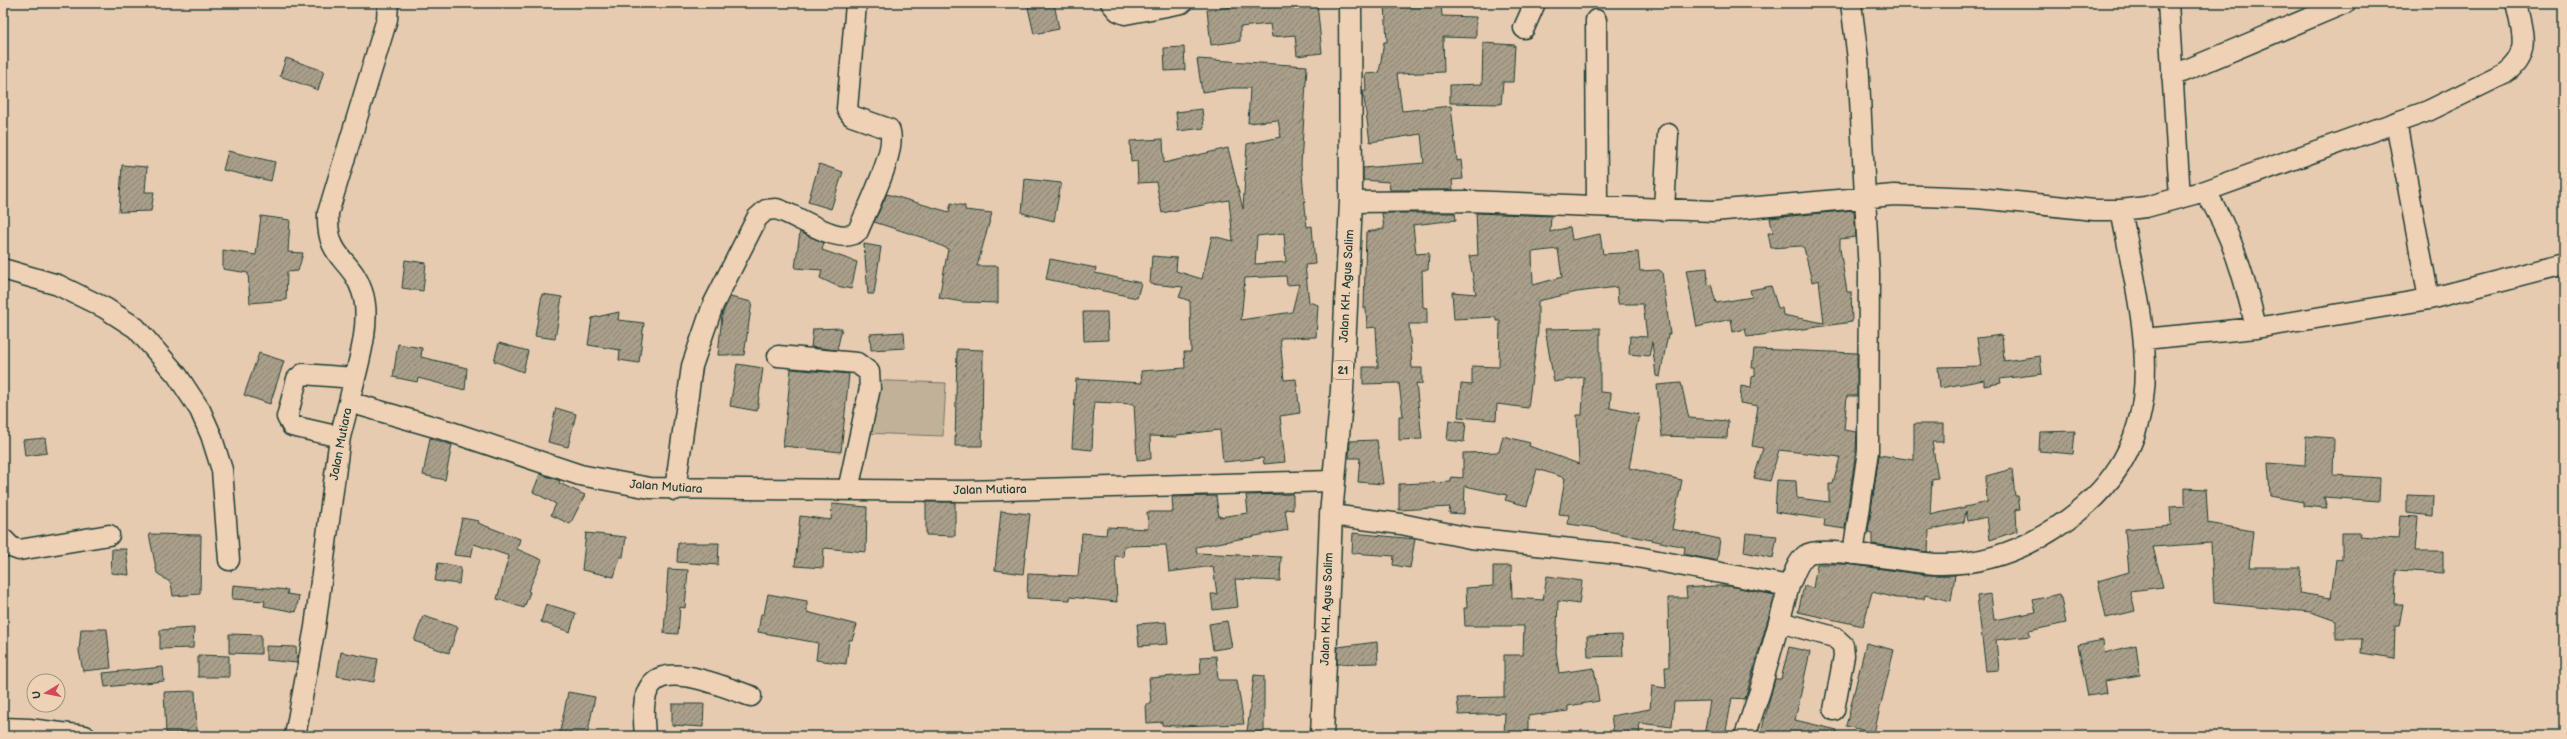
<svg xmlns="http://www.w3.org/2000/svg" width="2567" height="739" viewBox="0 0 2567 739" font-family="'Balsamiq Sans',sans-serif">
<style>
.green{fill:#c2b199;stroke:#707766}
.building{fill:url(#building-hatch);stroke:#1f3d34;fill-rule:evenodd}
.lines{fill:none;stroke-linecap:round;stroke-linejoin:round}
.street-casing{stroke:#1f3d34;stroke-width:23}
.highway-casing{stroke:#1f3d34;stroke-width:25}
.street{stroke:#efd1b5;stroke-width:20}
.highway{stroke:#efd1b5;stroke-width:22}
.labels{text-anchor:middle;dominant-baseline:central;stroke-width:3;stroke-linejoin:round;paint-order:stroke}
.shield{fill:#efd1b5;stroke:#5d695b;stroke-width:1}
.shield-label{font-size:11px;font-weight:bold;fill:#1f3d34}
.street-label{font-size:12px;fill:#1f3d34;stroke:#efd1b5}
</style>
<defs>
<pattern id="building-hatch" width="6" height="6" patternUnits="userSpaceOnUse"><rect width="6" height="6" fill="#a99f8a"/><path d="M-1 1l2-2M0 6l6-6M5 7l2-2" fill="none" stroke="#898372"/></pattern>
</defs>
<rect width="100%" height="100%" fill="#e7cbb0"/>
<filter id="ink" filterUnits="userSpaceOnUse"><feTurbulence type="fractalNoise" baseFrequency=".025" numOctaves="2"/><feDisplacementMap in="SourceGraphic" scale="8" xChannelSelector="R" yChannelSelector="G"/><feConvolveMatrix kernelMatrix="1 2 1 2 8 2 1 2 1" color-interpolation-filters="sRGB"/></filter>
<g filter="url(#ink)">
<!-- green -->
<path class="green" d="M 863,380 L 946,383 L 943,436 L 861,433 Z"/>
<!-- building -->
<path class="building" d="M 1027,3 L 1054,3 L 1059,29 L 1034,34 Z
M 1268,3 L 1317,3 L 1322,53 L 1297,56 L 1295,35 L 1272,37 L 1270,24 L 1240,27 L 1240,41 L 1211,45 L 1207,10 Z
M 1385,3 L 1441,3 L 1442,16 L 1476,17 L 1476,38 L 1443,37 L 1444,72 L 1397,74 L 1402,111 L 1451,106 L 1457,161 L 1461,160 L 1463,179 L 1452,180 L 1453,190 L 1390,190 L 1389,182 L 1363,180 L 1363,168 L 1424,163 L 1421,134 L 1370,142 L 1363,91 L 1366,91 L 1365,74 L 1379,73 L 1384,42 L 1387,42 Z
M 1483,43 L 1515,45 L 1513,82 L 1503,82 L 1501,104 L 1450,103 L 1450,85 L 1482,84 Z
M 1184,47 L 1185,70 L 1165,71 L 1164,48 Z
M 286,58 L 324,71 L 318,90 L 280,76 Z
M 1197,59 L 1307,66 L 1301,164 L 1307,227 L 1312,226 L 1315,264 L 1305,265 L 1309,302 L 1318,305 L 1316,337 L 1280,338 L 1284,380 L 1296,379 L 1300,413 L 1280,416 L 1285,462 L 1264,464 L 1263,458 L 1223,462 L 1220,430 L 1177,435 L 1177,437 L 1150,436 L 1151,459 L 1137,460 L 1134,404 L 1094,402 L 1092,450 L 1072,448 L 1076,379 L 1142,383 L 1141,371 L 1185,368 L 1184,352 L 1191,352 L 1190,301 L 1179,297 L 1183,287 L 1150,284 L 1152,256 L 1177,258 L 1176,271 L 1202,279 L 1212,236 L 1233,241 L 1229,200 L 1162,213 L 1156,182 L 1138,183 L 1137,161 L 1131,162 L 1130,141 L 1163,139 L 1164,163 L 1228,148 L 1243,209 L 1247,144 L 1281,137 L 1278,120 L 1248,123 L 1250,88 L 1231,88 L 1202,92 ZM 1284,233 L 1286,262 L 1255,264 L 1257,236 ZM 1286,276 L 1287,285 L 1299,284 L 1292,312 L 1241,320 L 1245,278 Z
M 1202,109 L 1204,128 L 1178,131 L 1176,112 Z
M 228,151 L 275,162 L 271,181 L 223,170 Z
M 819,164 L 843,172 L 831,209 L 808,202 Z
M 122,165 L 147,167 L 145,192 L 154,192 L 151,211 L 119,212 Z
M 1025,179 L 1061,183 L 1054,221 L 1022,213 Z
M 887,194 L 949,212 L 951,203 L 965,206 L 965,210 L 992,213 L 977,266 L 998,266 L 998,303 L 963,302 L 939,298 L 948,249 L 924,238 L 874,222 Z
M 1854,210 L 1856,237 L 1840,239 L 1840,249 L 1847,292 L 1851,292 L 1852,322 L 1747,337 L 1745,329 L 1733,332 L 1731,319 L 1697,327 L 1686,270 L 1707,268 L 1708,285 L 1711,284 L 1716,303 L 1752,297 L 1750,290 L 1771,286 L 1778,308 L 1782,308 L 1783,315 L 1824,323 L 1819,280 L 1812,282 L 1804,248 L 1801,246 L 1771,248 L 1768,233 L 1773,233 L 1770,218 Z
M 1382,213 L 1455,213 L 1456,220 L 1413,225 L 1416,254 L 1429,253 L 1428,270 L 1422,270 L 1423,307 L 1427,308 L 1427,324 L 1409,324 L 1412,368 L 1422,368 L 1422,384 L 1416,383 L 1422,439 L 1399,440 L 1399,416 L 1403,416 L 1399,383 L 1363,384 L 1363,367 L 1378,367 L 1376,327 L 1367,328 L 1366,308 L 1364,308 L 1366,232 L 1384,229 Z
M 1476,213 L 1551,216 L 1550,232 L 1570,227 L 1572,240 L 1600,234 L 1603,254 L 1638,252 L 1640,271 L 1659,270 L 1662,272 L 1670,334 L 1668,334 L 1660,377 L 1656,376 L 1652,342 L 1649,356 L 1629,354 L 1630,336 L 1647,337 L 1643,304 L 1618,304 L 1617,287 L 1577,292 L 1538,301 L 1538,330 L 1528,408 L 1497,404 L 1496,420 L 1458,417 L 1461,384 L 1472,385 L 1472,366 L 1499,367 L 1500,321 L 1496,321 L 1496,317 L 1454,319 L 1452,292 L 1476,294 L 1469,256 L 1478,255 ZM 1558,249 L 1562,277 L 1533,285 L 1532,252 Z
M 261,216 L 290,220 L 288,252 L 303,253 L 298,271 L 287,272 L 286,300 L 250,303 L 248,273 L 223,269 L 223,250 L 256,255 Z
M 800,232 L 824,243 L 822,250 L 857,262 L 851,289 L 837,286 L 820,278 L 822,270 L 795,268 Z
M 864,244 L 881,247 L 874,294 L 868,294 Z
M 1050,259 L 1096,268 L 1095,273 L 1141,283 L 1137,298 L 1046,279 Z
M 405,260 L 426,263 L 423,291 L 402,288 Z
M 542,294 L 562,297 L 555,339 L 535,336 Z
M 730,297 L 752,302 L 744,355 L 718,355 L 722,315 Z
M 619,312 L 618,320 L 644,323 L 639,363 L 619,360 L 620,350 L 588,345 L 592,318 Z
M 1083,312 L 1107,312 L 1108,340 L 1084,341 Z
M 842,328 L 837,350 L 811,347 L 813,329 Z
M 1600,328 L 1600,392 L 1611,393 L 1610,408 L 1639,414 L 1629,468 L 1682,480 L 1672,529 L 1720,539 L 1717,561 L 1684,554 L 1685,547 L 1597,529 L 1597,528 L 1568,524 L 1569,515 L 1559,514 L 1565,478 L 1537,469 L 1527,506 L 1505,500 L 1507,495 L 1465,486 L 1464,514 L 1449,513 L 1450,507 L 1399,510 L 1399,484 L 1451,482 L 1451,477 L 1463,478 L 1463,453 L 1499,452 L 1503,436 L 1530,443 L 1529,446 L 1579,464 L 1577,415 L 1582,415 L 1584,377 L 1554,382 L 1545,329 Z
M 904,332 L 905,348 L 871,350 L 870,334 Z
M 2002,335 L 2004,361 L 2040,356 L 2042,374 L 2000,379 L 2001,383 L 1984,386 L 1984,380 L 1940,388 L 1938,367 L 1981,366 L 1977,338 Z
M 499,343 L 528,351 L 523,372 L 494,361 Z
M 398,344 L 422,348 L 421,357 L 467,368 L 465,390 L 418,378 L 417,382 L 393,377 Z
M 957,349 L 983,350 L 982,446 L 955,446 Z
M 1754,349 L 1857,353 L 1857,396 L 1847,396 L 1844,430 L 1857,432 L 1856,450 L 1845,529 L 1824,526 L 1825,519 L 1775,512 L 1777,480 L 1796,481 L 1797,498 L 1829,502 L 1829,484 L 1833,484 L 1840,457 L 1779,450 L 1770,481 L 1754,478 L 1763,448 L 1752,446 L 1758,406 L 1740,403 L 1741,386 L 1751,388 L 1752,377 L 1755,376 L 1755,368 L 1752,368 Z
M 259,353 L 284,361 L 270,404 L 244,395 Z
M 737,364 L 763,368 L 757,411 L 730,406 Z
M 791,369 L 849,374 L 841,452 L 783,446 Z
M 1681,383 L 1689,418 L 1728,421 L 1727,438 L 1662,436 L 1657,385 Z
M 556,408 L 576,414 L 568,447 L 548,442 Z
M 1449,420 L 1466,422 L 1464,442 L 1447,440 Z
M 1914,424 L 1943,424 L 1943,442 L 1932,442 L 1938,478 L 1932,479 L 1930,515 L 1987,502 L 1986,476 L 2012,469 L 2015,496 L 2018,496 L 2020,509 L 2016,510 L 2017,531 L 1990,540 L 1987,517 L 1968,521 L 1966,511 L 1964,522 L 1929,530 L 1928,552 L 1872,544 L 1872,533 L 1868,532 L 1879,455 L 1914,460 Z
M 2075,431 L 2073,454 L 2039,451 L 2040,432 Z
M 2306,436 L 2334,438 L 2333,475 L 2380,478 L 2379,501 L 2324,497 L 2327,508 L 2303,506 L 2303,502 L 2270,496 L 2268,463 L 2305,466 Z
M 45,438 L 47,453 L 25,456 L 23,440 Z
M 430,438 L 452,445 L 445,480 L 423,475 Z
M 1377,440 L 1383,484 L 1358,482 L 1360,458 L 1349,458 L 1350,441 Z
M 540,474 L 555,479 L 560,481 L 559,483 L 585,495 L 570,524 L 551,515 L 556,504 L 533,492 Z
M 2185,488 L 2206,489 L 2208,523 L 2253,531 L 2249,567 L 2301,567 L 2299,593 L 2331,598 L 2336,559 L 2342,560 L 2342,533 L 2361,533 L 2360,536 L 2398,539 L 2400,516 L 2418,517 L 2415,551 L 2443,551 L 2443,573 L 2396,570 L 2394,604 L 2403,604 L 2399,626 L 2395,626 L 2394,658 L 2361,653 L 2362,639 L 2336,639 L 2336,621 L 2311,612 L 2214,603 L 2211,543 L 2153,547 L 2163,587 L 2130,591 L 2135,611 L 2106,618 L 2098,581 L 2129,572 L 2125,529 L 2171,525 L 2170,507 L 2185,506 Z
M 1293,494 L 1293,510 L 1285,509 L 1288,530 L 1196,547 L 1197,553 L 1281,557 L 1280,581 L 1235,579 L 1238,607 L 1213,610 L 1211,594 L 1217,594 L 1213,566 L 1169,572 L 1166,545 L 1124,546 L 1123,557 L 1115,556 L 1117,602 L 1070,597 L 1070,600 L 1027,598 L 1028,574 L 1078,576 L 1082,533 L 1106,535 L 1107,527 L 1148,529 L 1147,512 L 1173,512 L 1172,497 L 1216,496 L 1219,517 L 1248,513 L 1246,495 Z
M 2407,495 L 2433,496 L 2432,516 L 2407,513 Z
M 926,502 L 955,502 L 955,536 L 926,535 Z
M 832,504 L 867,507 L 866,552 L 824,548 L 823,568 L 795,566 L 800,516 L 831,520 Z
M 1001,511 L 1030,514 L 1023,574 L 995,570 Z
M 462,518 L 479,521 L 478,523 L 520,539 L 517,549 L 542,560 L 528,591 L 530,592 L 524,608 L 497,599 L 509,556 L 474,544 L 471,557 L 454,555 Z
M 586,533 L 626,537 L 623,557 L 620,557 L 614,577 L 582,570 Z
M 1353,533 L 1415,539 L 1410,568 L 1393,565 L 1394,556 L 1352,553 Z
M 1746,533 L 1777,536 L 1773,558 L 1744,552 Z
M 149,534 L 201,535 L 200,594 L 173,596 L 171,583 L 157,573 Z
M 678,543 L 719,543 L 718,565 L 677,562 Z
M 112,549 L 126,549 L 129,575 L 111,573 Z
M 438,563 L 461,567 L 459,584 L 435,581 Z
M 1817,564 L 1847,564 L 1925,575 L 1955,575 L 1951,601 L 1925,595 L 1924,599 L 1897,598 L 1872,592 L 1863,626 L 1798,612 L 1804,586 L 1813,588 Z
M 1493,566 L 1511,566 L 1512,598 L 1543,600 L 1547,576 L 1582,581 L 1579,604 L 1558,601 L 1556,652 L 1559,673 L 1594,668 L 1599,701 L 1568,706 L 1568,711 L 1528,716 L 1528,736 L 1504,736 L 1505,713 L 1459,715 L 1457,698 L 1504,697 L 1504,655 L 1523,655 L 1524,626 L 1465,626 L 1464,608 L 1467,608 L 1466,588 L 1493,586 Z
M 668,569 L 688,570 L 685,608 L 680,607 L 678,634 L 664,633 Z
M 233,585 L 288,590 L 287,594 L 299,596 L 296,612 L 264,606 L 265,601 L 232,599 Z
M 1714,586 L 1729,586 L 1775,595 L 1745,699 L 1732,698 L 1725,736 L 1704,736 L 1710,701 L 1674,702 L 1672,727 L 1639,723 L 1640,736 L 1614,736 L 1611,716 L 1650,709 L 1652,686 L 1666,688 L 1665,667 L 1669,667 L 1668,598 L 1687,598 L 1686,588 Z
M 768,594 L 807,601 L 807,612 L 857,625 L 852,640 L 849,640 L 846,664 L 816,660 L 818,643 L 758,632 L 761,614 L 764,614 Z
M 1991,594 L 1994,620 L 2036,612 L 2033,600 L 2060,594 L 2066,623 L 2029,631 L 2030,636 L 1996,640 L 1999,670 L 1986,671 L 1977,596 Z
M 546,604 L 576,613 L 570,632 L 541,622 Z
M 423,616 L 458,627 L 449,653 L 414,641 Z
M 1227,621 L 1232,647 L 1213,650 L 1209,624 Z
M 1166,622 L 1168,644 L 1139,646 L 1137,624 Z
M 194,628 L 193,648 L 160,649 L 160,630 Z
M 81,629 L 107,629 L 111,668 L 83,671 L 79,651 Z
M 229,634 L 261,635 L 261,654 L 229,653 Z
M 1622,635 L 1623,656 L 1588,657 L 1587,636 Z
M 2103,640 L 2104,653 L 2136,645 L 2140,675 L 2105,681 L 2107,693 L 2088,696 L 2078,645 Z
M 1377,642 L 1378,663 L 1337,664 L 1338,647 Z
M 1866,643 L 1894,650 L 1874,733 L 1846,726 Z
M 266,646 L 296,647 L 297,663 L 266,660 Z
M 1789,647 L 1810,652 L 1795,720 L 1837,730 L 1837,736 L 1760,736 L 1775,679 L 1781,679 Z
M 341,652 L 378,659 L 374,682 L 337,676 Z
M 198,655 L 229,656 L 229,677 L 198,677 Z
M 1216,656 L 1218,680 L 1237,680 L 1244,724 L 1176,726 L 1162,725 L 1162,722 L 1147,723 L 1146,704 L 1151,704 L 1149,678 L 1201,674 L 1200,657 Z
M 163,667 L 164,681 L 105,687 L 103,673 Z
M 1254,675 L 1264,676 L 1264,732 L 1247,732 Z
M 195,691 L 197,732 L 166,733 L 164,692 Z
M 568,692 L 595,697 L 587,736 L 559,736 Z
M 672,704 L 704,704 L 703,727 L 672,725 Z"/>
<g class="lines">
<!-- street casing -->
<g class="street-casing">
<path id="street" d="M 1111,3 L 1118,11 L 1125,14 L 1182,3
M 1851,3 L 1858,59 L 1869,274 L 1868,451 L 1853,554
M 2168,3 L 2180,198
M 1596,20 L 1597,206
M 1524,28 L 1535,3
M 2172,76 L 2345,3
M 2396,122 L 2429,299
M 2205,191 C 2232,233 2245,279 2256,328
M 1351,202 L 1467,201 L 1713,211 L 1894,195 L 1978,198 L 2094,210 L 2121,210 L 2146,207 L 2205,191 L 2428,111 L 2504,74 C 2532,54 2522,32 2516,3
M 1664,210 L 1668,134
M 3,269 L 58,285 L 105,308 L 136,328 L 177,375 L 200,410 L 211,435 L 222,470 L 229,560
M 2144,339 L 2256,328 L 2429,299 L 2564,264
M 778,356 L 857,363 L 869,372 L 870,388 L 848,490
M 349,402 C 356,371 373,322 362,291 C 351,257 326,260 328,213 L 387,19 L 388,3
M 340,437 L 292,426 L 287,417 L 297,379 L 303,374 L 354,378
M 675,490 L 692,366 L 713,305 L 757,218 L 766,210 L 776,209 C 797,214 840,248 858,231 C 866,211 899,148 889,129 L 852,116 L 847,109 L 856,4
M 1331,515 L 1401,524 L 1470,538 L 1627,555 L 1789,586 C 1793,577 1797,562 1806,555 C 1821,544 1914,564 1938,564 C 1982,565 2021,551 2057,527 C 2182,445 2144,332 2121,210
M 3,539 L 11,547 L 19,550 L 109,535
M 1780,622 L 1834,637 L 1843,645 L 1844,656 L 1834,710
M 3,728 L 29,729 L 85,736
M 295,736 L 315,627 L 340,437 L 349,402 L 445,430 L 580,475 L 650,488 L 964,491 L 1334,481
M 645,736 C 644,721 641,698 651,685 C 668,661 728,689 751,696
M 1745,736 L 1760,691 L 1789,586"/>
</g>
<!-- highway casing -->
<g class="highway-casing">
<path id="highway" d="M 1322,736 L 1331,515 L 1342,390 L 1351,202 L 1350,3"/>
</g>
<!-- street -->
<use href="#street" class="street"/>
<!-- highway -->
<use href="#highway" class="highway"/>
</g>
</g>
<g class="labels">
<!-- shield labels -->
<rect class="shield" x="1333" y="361" width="20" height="18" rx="3"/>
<g class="shield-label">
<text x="1343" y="370">21</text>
</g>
<!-- street labels -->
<g class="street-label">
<text transform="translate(1347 286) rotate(-87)">Jalan KH. Agus Salim</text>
<text transform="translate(341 444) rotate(-79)">Jalan Mutiara</text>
<text transform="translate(666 487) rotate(4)">Jalan Mutiara</text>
<text transform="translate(990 490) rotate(-1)">Jalan Mutiara</text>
<text transform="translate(1327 609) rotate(-88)">Jalan KH. Agus Salim</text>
</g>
</g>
<!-- margin -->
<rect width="2567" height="739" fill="none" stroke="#efd1b5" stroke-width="16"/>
<rect x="8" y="8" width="2551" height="723" fill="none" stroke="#1f3d34" stroke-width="1.5" filter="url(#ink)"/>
<!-- north arrow -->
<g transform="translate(46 693) rotate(260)"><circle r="19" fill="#efd1b5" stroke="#9c9681"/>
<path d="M0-3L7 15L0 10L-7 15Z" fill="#d1495b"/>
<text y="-6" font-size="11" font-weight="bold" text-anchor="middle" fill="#1f3d34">U</text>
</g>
</svg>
